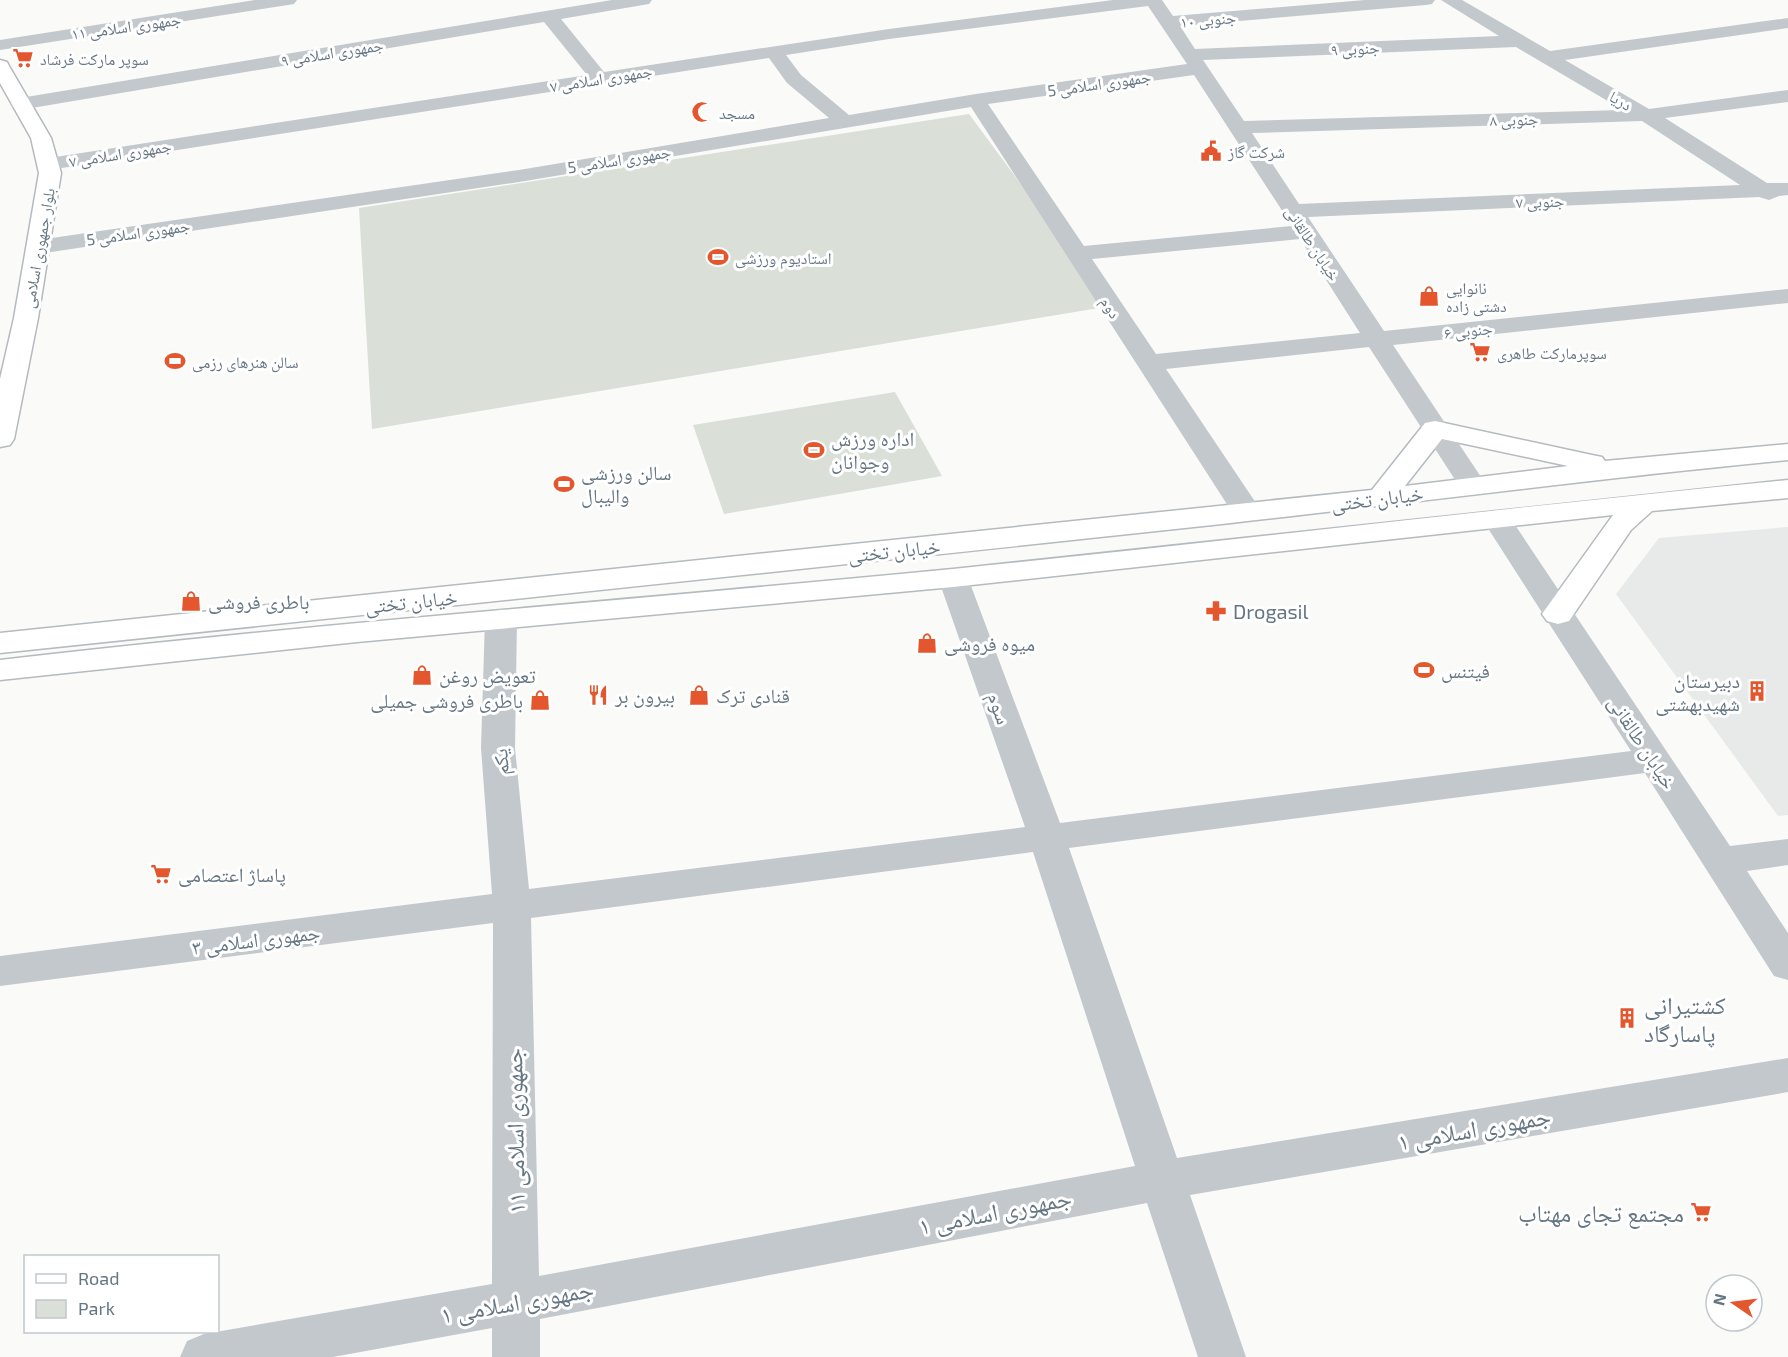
<svg xmlns="http://www.w3.org/2000/svg" width="1788" height="1357" viewBox="0 0 1788 1357" font-family="'Exo 2','Noto Naskh Arabic',sans-serif">
<style>
.built{fill:#e8e9e9}
.green{fill:#dadfd7}
.lines{fill:none;stroke-linecap:round;stroke-linejoin:round}
.major-casing{stroke:#b5babe;stroke-width:3}
.minor{fill:#c3c8cc;fill-rule:evenodd}
.major{fill:#fff;fill-rule:evenodd}
.labels{text-anchor:middle;dominant-baseline:central;stroke-width:6;stroke-linejoin:round;paint-order:stroke}
.far-street-label{font-size:16px;fill:#657683;stroke:#fff}
.far-poi-label{font-size:16px;fill:#657683;stroke:#fff;text-anchor:start}
.poi-label{font-size:20px;fill:#657683;stroke:#fff;text-anchor:start}
.street-label{font-size:20px;fill:#657683;stroke:#fff}
.near-poi-label{font-size:24px;fill:#657683;stroke:#fff;text-anchor:start}
.near-street-label{font-size:24px;fill:#657683;stroke:#fff}
</style>
<rect width="100%" height="100%" fill="#fafaf8"/>
<!-- built -->
<path class="built" d="M 1788,527 L 1788,815 L 1778,816 L 1616,594 L 1659,538 Z"/>
<!-- green -->
<path class="green" d="M 969,114 L 1111,306 L 372,429 L 359,208 Z
M 895,392 L 942,476 L 724,514 L 693,425 Z"/>
<g class="lines">
<!-- major casing -->
<g class="major-casing">
<path id="major" d="M 0,60 L 7,62 L 9,66 L 51,138 L 61,173 L 38,318 L 14,439 L 10,445 L 0,447 L 0,379 L 14,318 L 39,173 L 31,138 L 0,83 Z
M 1435,421 L 1592,455 L 1602,457 L 1605,461 L 1788,444 L 1788,460 C 1599,478 1411,503 1222,524 C 815,568 407,610 0,653 L 0,633 L 1372,490 L 1425,423 ZM 1442,439 L 1568,466 L 1405,486 Z
M 1788,480 L 1788,498 L 1652,511 L 1631,530 L 1569,621 L 1558,624 L 1547,621 L 1542,614 L 1613,515 L 953,587 L 357,642 L 0,680 L 0,660 C 317,623 635,600 953,569 C 1232,541 1510,507 1788,480 Z"/>
</g>
<!-- minor -->
<path class="minor" d="M 255,0 L 297,0 L 294,4 L 288,5 L 0,50 L 0,40 Z
M 612,0 L 652,0 L 649,4 L 643,5 L 561,19 L 604,72 L 889,29 L 1113,0 L 1162,0 L 1173,16 L 1365,0 L 1435,0 L 1432,4 L 1426,5 L 1180,26 L 1195,49 L 1499,36 L 1441,0 L 1462,0 L 1550,51 L 1788,18 L 1788,28 L 1565,60 L 1649,109 L 1788,90 L 1788,102 L 1665,118 L 1767,183 L 1788,183 L 1788,195 L 1779,196 L 1769,200 L 1759,197 L 1308,217 L 1384,331 L 1788,289 L 1788,303 L 1393,345 L 1487,486 L 1483,492 L 1473,495 L 1463,492 L 1369,347 L 1166,369 L 1262,512 L 1257,518 L 1247,521 L 1237,518 L 1232,512 L 971,107 L 519,182 L 38,254 L 30,252 L 27,247 L 30,242 L 38,240 L 519,170 L 829,118 L 787,83 L 769,58 L 49,170 L 42,168 L 39,164 L 42,160 L 49,158 L 587,75 L 544,22 L 20,110 L 13,108 L 10,104 L 13,100 L 20,98 ZM 1148,6 L 1187,64 L 976,94 L 849,115 L 801,75 L 786,55 L 889,39 ZM 1516,47 L 1623,110 L 1244,121 L 1203,60 ZM 1194,75 L 1292,226 L 1084,246 L 988,104 ZM 1642,121 L 1740,185 L 1299,204 L 1252,133 ZM 1300,239 L 1360,333 L 1156,354 L 1092,259 Z
M 1497,510 L 1507,513 L 1730,846 L 1788,839 L 1788,865 L 1747,871 L 1788,933 L 1788,980 L 1774,976 L 1645,773 L 1069,848 L 1177,1158 L 1788,1058 L 1788,1092 L 1190,1195 L 1246,1357 L 1198,1357 L 1147,1203 L 540,1319 L 540,1357 L 492,1357 L 492,1328 L 333,1357 L 180,1357 L 187,1341 L 204,1334 L 492,1284 L 493,923 L 0,986 L 0,956 L 492,894 L 481,748 L 485,619 L 490,612 L 501,609 L 512,612 L 517,619 L 515,748 L 529,889 L 1025,827 L 938,578 L 942,571 L 953,569 L 964,571 L 968,578 L 1060,823 L 1631,751 L 1482,519 L 1487,513 ZM 1033,852 L 1135,1166 L 539,1276 L 531,918 Z"/>
<!-- major -->
<use href="#major" class="major"/>
</g>
<!-- icons -->
<defs>
<g id="supermarket-bare" transform="scale(1.62)"><path d="M-6-5.5h2.5l.6 2H6L4.5 2H-2.5L-4.4-4H-6ZM-1.5 3.2a1.3 1.3 0 1 0 .1 0ZM3 3.2a1.3 1.3 0 1 0 .1 0Z" fill="#e4572e" stroke="#fff" stroke-width="2.5" paint-order="stroke"/></g>
<g id="mosque-bare" transform="scale(1.62)"><path d="M3.5-4.9A6 6 0 1 0 3.5 4.9A5 5 0 1 1 3.5-4.9Z" fill="#e4572e" stroke="#fff" stroke-width="2.5" paint-order="stroke"/></g>
<g id="civic-bare" transform="scale(1.62)"><path d="M-.6-6.5H3V-4.5H.6V-3L4-1V1h2V6H-6V1h2V-1L-.6-3ZM-1.2 2.5V6h2.4V2.5Z" fill="#e4572e" stroke="#fff" stroke-width="2.5" paint-order="stroke"/></g>
<g id="stadium-bare" transform="scale(1.62)"><path d="M0-5a6.5 5 0 1 0 0 10a6.5 5 0 1 0 0-10ZM-3.5-1.8h7v3.6h-7Z" fill="#e4572e" stroke="#fff" stroke-width="2.5" paint-order="stroke"/></g>
<g id="shop-bare" transform="scale(1.62)"><path d="M-5-2.5h2.3a2.7 3.5 0 0 1 5.4 0H5L5.5 6h-11ZM-1.5-2.5h3a1.5 2.3 0 0 0-3 0Z" fill="#e4572e" stroke="#fff" stroke-width="2.5" paint-order="stroke"/></g>
<g id="pharmacy-bare" transform="scale(1.62)"><path d="M-2-6h4v4h4v4h-4v4h-4v-4h-4v-4h4Z" fill="#e4572e" stroke="#fff" stroke-width="2.5" paint-order="stroke"/></g>
<g id="building-bare" transform="scale(1.62)"><path d="M-4-6H4V6H1V3H-1V6H-4ZM-2.5-4.3h1.7v1.8h-1.7ZM.8-4.3h1.7v1.8H.8ZM-2.5-1h1.7V.8h-1.7ZM.8-1h1.7V.8H.8Z" fill="#e4572e" stroke="#fff" stroke-width="2.5" paint-order="stroke"/></g>
<g id="restaurant-bare" transform="scale(1.62)"><path d="M-5-6h1v4h1v-4h1v4h1v-4h1v5L-1.5 .5V6h-2V.5L-5-1ZM5-6V6H3V1.5H1.5Q1.5-4 5-6Z" fill="#e4572e" stroke="#fff" stroke-width="2.5" paint-order="stroke"/></g>
</defs>
<g fill-rule="evenodd">
<use href="#supermarket-bare" x="23" y="58"/>
<use href="#mosque-bare" x="702" y="112"/>
<use href="#civic-bare" x="1211" y="151"/>
<use href="#stadium-bare" x="718" y="257"/>
<use href="#shop-bare" x="1429" y="296"/>
<use href="#supermarket-bare" x="1480" y="352"/>
<use href="#stadium-bare" x="175" y="361"/>
<use href="#stadium-bare" x="814" y="450"/>
<use href="#stadium-bare" x="564" y="484"/>
<use href="#shop-bare" x="191" y="601"/>
<use href="#pharmacy-bare" x="1216" y="611"/>
<use href="#shop-bare" x="927" y="643"/>
<use href="#stadium-bare" x="1424" y="670"/>
<use href="#shop-bare" x="422" y="675"/>
<use href="#building-bare" x="1757" y="691"/>
<use href="#restaurant-bare" x="598" y="695"/>
<use href="#shop-bare" x="699" y="695"/>
<use href="#shop-bare" x="540" y="700"/>
<use href="#supermarket-bare" x="161" y="874"/>
<use href="#building-bare" x="1627" y="1018"/>
<use href="#supermarket-bare" x="1701" y="1212"/>
</g>
<g class="labels">
<!-- far-street labels -->
<g class="far-street-label">
<text transform="translate(1208 19) rotate(-5)">۱۰ جنوبی</text>
<text transform="translate(126 26) rotate(-8)">جمهوری اسلامی ۱۱</text>
<text transform="translate(1355 48) rotate(-3)">۹ جنوبی</text>
<text transform="translate(332 52) rotate(-9)">جمهوری اسلامی ۹</text>
<text transform="translate(601 78) rotate(-9)">جمهوری اسلامی ۷</text>
<text transform="translate(1099 83) rotate(-8)">جمهوری اسلامی 5</text>
<text transform="translate(1621 100) rotate(30)">دریا</text>
<text transform="translate(1514 119) rotate(-2)">۸ جنوبی</text>
<text transform="translate(120 153) rotate(-9)">جمهوری اسلامی ۷</text>
<text transform="translate(619 159) rotate(-9)">جمهوری اسلامی 5</text>
<text transform="translate(1540 201) rotate(-2)">۷ جنوبی</text>
<text transform="translate(138 232) rotate(-8)">جمهوری اسلامی 5</text>
<text transform="translate(1313 243) rotate(57)">خیابان طالقانی</text>
<text transform="translate(38 248) rotate(-80)">بلوار جمهوری اسلامی</text>
<text transform="translate(1111 307) rotate(57)">دوم</text>
<text transform="translate(1468 330) rotate(-6)">۶ جنوبی</text>
</g>
<!-- far-poi labels -->
<g class="far-poi-label">
<text x="40" y="58">سوپر مارکت فرشاد</text>
<text x="719" y="112">مسجد</text>
<text x="1228" y="151">شرکت گاز</text>
<text x="735" y="257">استادیوم ورزشی</text>
<text x="1446" y="287">نانوایی<tspan x="1446" dy="18">دشتی زاده</tspan></text>
<text x="1497" y="352">سوپرمارکت طاهری</text>
<text x="192" y="361">سالن هنرهای رزمی</text>
</g>
<!-- poi labels -->
<g class="poi-label">
<text x="831" y="438">اداره ورزش<tspan x="831" dy="23">وجوانان</tspan></text>
<text x="581" y="472">سالن ورزشی<tspan x="581" dy="23">والیبال</tspan></text>
<text x="208" y="601">باطری فروشی</text>
<text x="1233" y="611">Drogasil</text>
<text x="944" y="643">میوه فروشی</text>
<text x="1441" y="670">فیتنس</text>
<text x="439" y="675">تعویض روغن</text>
<text x="1740" y="680" text-anchor="end">دبیرستان<tspan x="1740" dy="23">شهیدبهشتی</tspan></text>
<text x="615" y="695">بیرون بر</text>
<text x="716" y="695">قنادی ترک</text>
<text x="523" y="700" text-anchor="end">باطری فروشی جمیلی</text>
<text x="178" y="874">پاساژ اعتصامی</text>
</g>
<!-- street labels -->
<g class="street-label">
<text transform="translate(1377 498) rotate(-7)">خیابان تختی</text>
<text transform="translate(894 550) rotate(-6)">خیابان تختی</text>
<text transform="translate(411 601) rotate(-6)">خیابان تختی</text>
<text transform="translate(1000 708) rotate(70)">سوم</text>
<text transform="translate(1643 742) rotate(57)">خیابان طالقانی</text>
<text transform="translate(500 762) rotate(-94)">یکم</text>
<text transform="translate(256 939) rotate(-7)">جمهوری اسلامی ۳</text>
</g>
<!-- near-poi labels -->
<g class="near-poi-label">
<text x="1644" y="1004">کشتیرانی<tspan x="1644" dy="28">پاسارگاد</tspan></text>
<text x="1684" y="1212" text-anchor="end">مجتمع تجای مهتاب</text>
</g>
<!-- near-street labels -->
<g class="near-street-label">
<text transform="translate(1474 1128) rotate(-10)">جمهوری اسلامی ۱</text>
<text transform="translate(514 1131) rotate(-91)">جمهوری اسلامی ۱۱</text>
<text transform="translate(995 1211) rotate(-11)">جمهوری اسلامی ۱</text>
<text transform="translate(517 1301) rotate(-10)">جمهوری اسلامی ۱</text>
</g>
</g>
<!-- legend -->
<rect x="24" y="1255" width="195" height="78" fill="#ffffff" stroke="#c1c8cd" stroke-width="1.5"/>
<rect x="36" y="1274" width="30" height="9" fill="#ffffff" stroke="#c1c8cd" stroke-width="1.5"/>
<text x="78" y="1285" font-size="18" fill="#657683">Road</text>
<rect x="36" y="1300" width="30" height="18" fill="#dadfd7" stroke="#c1c8cd" stroke-width="1.5"/>
<text x="78" y="1315" font-size="18" fill="#657683">Park</text>
<!-- north arrow -->
<g transform="translate(1734 1303) rotate(284)"><circle r="28" fill="#ffffff" stroke="#c1c8cd" stroke-width="1.5"/>
<path d="M0-4.5L10 22L0 15L-10 22Z" fill="#e4572e"/>
<text y="-9" font-size="16" font-weight="bold" text-anchor="middle" fill="#657683">N</text>
</g>
</svg>
